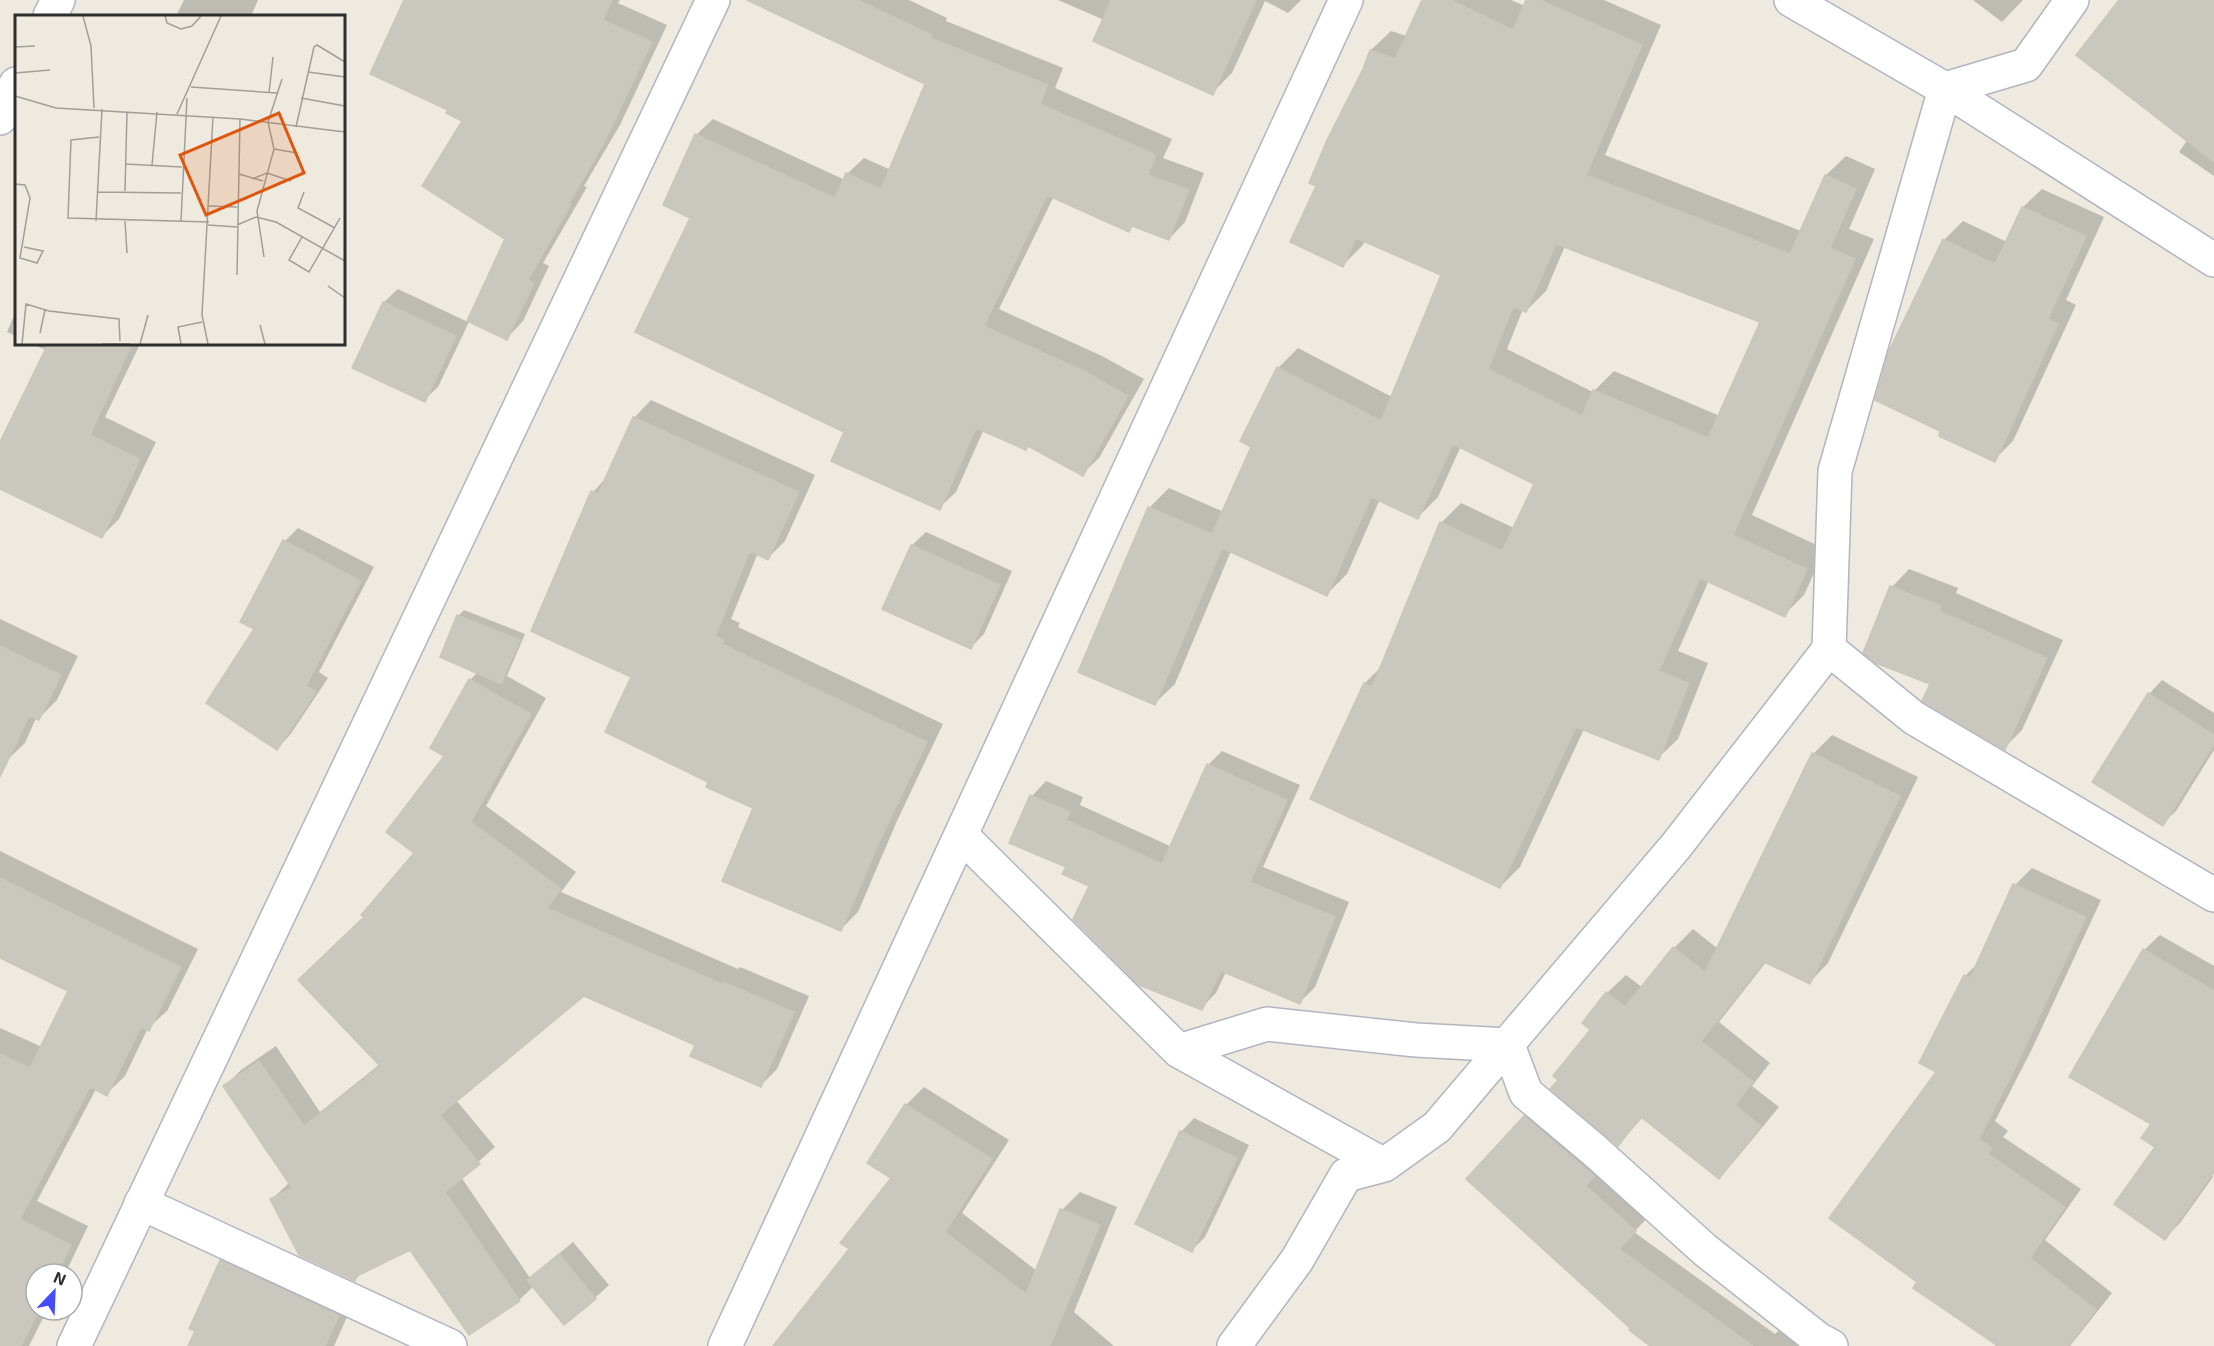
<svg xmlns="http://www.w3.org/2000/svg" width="2214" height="1346" viewBox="0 0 2214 1346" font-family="'Exo 2',sans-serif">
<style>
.shadow{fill:#0003;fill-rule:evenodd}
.building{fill:#cac8be;stroke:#cac6ba;stroke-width:1.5;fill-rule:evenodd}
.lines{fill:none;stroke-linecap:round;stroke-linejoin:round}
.minor-casing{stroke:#b3b4c0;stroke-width:36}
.minor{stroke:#fff;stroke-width:33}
.inset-road{fill:none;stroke:#a19e98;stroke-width:1.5}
.view{fill:#df570e;fill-opacity:0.15;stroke:#df570e;stroke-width:3}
.inset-edge{fill:none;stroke:#2d2d2d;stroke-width:3}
</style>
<rect width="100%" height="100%" fill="#eeeae0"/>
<!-- shadow -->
<path class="shadow" d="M 184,0 L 258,0 L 251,16 L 176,16 Z
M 405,0 L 620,0 L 618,3 L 667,25 L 620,125 L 584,186 L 587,187 L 543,263 L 549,266 L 523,321 L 507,338 L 470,320 L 438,387 L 424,400 L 354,367 L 384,302 L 398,289 L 468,322 L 507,239 L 465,120 L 450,110 Z
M 760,0 L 909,0 L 947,18 L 946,21 L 1063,68 L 1055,88 L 1172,139 L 1163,158 L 1204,173 L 1185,222 L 1169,239 L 1134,225 L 1129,230 L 1054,196 L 999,309 L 1102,356 L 1144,379 L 1099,458 L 1082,474 L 1029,445 L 984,429 L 956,492 L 939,508 L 846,431 L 692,217 L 696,135 L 713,119 L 845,180 L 847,174 L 864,158 L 891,170 L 927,83 Z
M 1058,0 L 1301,0 L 1288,13 L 1265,1 L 1232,73 L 1212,93 L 1104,20 Z
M 1423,0 L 1511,0 L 1525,6 L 1528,0 L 1604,0 L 1661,25 L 1605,155 L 1801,231 L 1826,175 L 1846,156 L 1875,169 L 1849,229 L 1874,239 L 1752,515 L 1825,549 L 1804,595 L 1784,615 L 1709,580 L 1678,651 L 1708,663 L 1678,739 L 1658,758 L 1584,729 L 1520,867 L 1500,887 L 1312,799 L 1365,683 L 1382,666 L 1441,523 L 1461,503 L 1514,528 L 1536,483 L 1461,446 L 1438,497 L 1418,517 L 1380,499 L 1347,574 L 1327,594 L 1231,551 L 1175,684 L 1155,703 L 1149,508 L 1169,488 L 1224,512 L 1253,446 L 1278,368 L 1298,348 L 1392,397 L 1443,274 L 1365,240 L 1363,245 L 1343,265 L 1318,185 L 1371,50 L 1391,31 L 1407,36 ZM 1565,246 L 1762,321 L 1720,416 L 1614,371 L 1593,392 L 1507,349 L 1523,309 L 1526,311 L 1546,291 Z
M 1973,0 L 2023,0 L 2002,22 Z
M 2121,0 L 2214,0 L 2214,176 L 2179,152 L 2188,139 Z
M 2042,189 L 2104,217 L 2066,300 L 2076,305 L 2013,441 L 1994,460 L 1944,240 L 1963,221 L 2007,242 L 2023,207 Z
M 16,311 L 16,336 L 7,332 Z
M 32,344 L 140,344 L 105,417 L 156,442 L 119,519 L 102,536 L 0,487 L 0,445 L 46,350 Z
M 651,400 L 815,475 L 785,541 L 768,558 L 758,553 L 731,619 L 740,623 L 738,627 L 943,724 L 897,821 L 858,912 L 841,929 L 755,807 L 710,781 L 633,676 L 593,492 L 607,477 L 634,418 Z
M 298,528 L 374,567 L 319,672 L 328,678 L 290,735 L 277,748 L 256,629 L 285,541 Z
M 926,532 L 1012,571 L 984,634 L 971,647 L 884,608 L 912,545 Z
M 1909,569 L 1958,588 L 1956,593 L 2063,640 L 2022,730 L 2004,748 L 1932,684 L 1892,587 Z
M 464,610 L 525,634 L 507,676 L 546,698 L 486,806 L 576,872 L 561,892 L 738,969 L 740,967 L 809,996 L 777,1069 L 761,1085 L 697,1045 L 584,995 L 456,1100 L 495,1147 L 461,1177 L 530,1278 L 573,1242 L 609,1285 L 595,1298 L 534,1286 L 519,1300 L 411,1248 L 361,1273 L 355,1280 L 272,1199 L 290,1182 L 225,1086 L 241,1070 L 276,1046 L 320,1112 L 380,1064 L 366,917 L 417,852 L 470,680 L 478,672 L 458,616 Z
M 0,619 L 78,656 L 57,700 L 38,719 L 36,718 L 25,743 L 6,761 L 0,758 Z
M 2162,680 L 2214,713 L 2214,750 L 2176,811 L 2162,824 L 2149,694 Z
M 1832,735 L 1918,777 L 1828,963 L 1810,982 L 1767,961 L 1719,1022 L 1770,1063 L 1752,1086 L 1779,1107 L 1737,1158 L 1719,1177 L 1643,1117 L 1618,1144 L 1560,1080 L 1592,1029 L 1607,993 L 1626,975 L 1643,988 L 1674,948 L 1693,929 L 1718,949 L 1813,754 Z
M 1222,751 L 1300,785 L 1263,867 L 1349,902 L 1315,987 L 1300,1002 L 1226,972 L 1216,993 L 1201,1008 L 1091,885 L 1068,866 L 1011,842 L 1032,796 L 1046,781 L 1083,797 L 1080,805 L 1172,847 L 1208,765 Z
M 0,851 L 198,949 L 167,1011 L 148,1028 L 125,1076 L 106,1094 L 96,1089 L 37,1201 L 88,1226 L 65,1274 L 36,1274 L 36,1310 L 47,1310 L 29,1346 L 0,1346 L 0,1028 L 42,1047 L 70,990 L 0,956 Z
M 2032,868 L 2101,900 L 2032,1049 L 1995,1121 L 2008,1131 L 2003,1137 L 2081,1189 L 2045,1240 L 2112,1293 L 2070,1346 L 1998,1346 L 1919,1281 L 1938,1071 L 1965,976 L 1980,961 L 2015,885 Z
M 2160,935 L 2214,966 L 2214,1165 L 2208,1173 L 2213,1177 L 2180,1223 L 2165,1238 L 2153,1123 L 2144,950 Z
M 924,1087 L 1009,1140 L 962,1213 L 1037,1271 L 1062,1210 L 1080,1192 L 1117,1207 L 1074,1312 L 1114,1346 L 775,1346 L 851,1249 L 893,1178 L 869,1162 L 906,1105 Z
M 1542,1101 L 1651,1214 L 1634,1232 L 1775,1334 L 1784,1325 L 1815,1346 L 1653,1346 L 1469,1179 Z
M 1194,1118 L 1249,1145 L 1205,1237 L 1192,1250 L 1181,1132 Z
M 239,1243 L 356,1297 L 334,1346 L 190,1346 L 221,1261 Z"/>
<!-- building -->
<path class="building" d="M 404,0 L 612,0 L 603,20 L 652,42 L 604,143 L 569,203 L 571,204 L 528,280 L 534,283 L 507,340 L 467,321 L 505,239 L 422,186 L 462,121 L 446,113 L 448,110 L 370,74 Z
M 747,0 L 858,0 L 932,35 L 931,38 L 1048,85 L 1040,104 L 1156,155 L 1148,175 L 1189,190 L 1169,240 L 1132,226 L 1129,232 L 1047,195 L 984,326 L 1086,372 L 1128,396 L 1083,476 L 1028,446 L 1026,450 L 976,428 L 940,510 L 831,461 L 844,432 L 635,332 L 690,218 L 663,205 L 695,134 L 835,198 L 846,173 L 881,189 L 925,84 Z
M 1111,0 L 1256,0 L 1213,95 L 1093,41 Z
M 1422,0 L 1451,0 L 1513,30 L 1526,0 L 1540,0 L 1642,45 L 1586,175 L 1790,254 L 1825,175 L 1856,189 L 1830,248 L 1855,259 L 1733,535 L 1807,569 L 1785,617 L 1700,578 L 1659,671 L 1689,683 L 1659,760 L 1576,727 L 1500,888 L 1310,799 L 1364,683 L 1372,687 L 1440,522 L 1502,551 L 1534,484 L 1453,444 L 1418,519 L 1371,497 L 1327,596 L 1222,548 L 1155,705 L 1078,672 L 1148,507 L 1212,534 L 1251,447 L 1240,441 L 1277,367 L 1381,421 L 1441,275 L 1356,238 L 1343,267 L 1290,242 L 1316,186 L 1309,183 L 1327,140 L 1363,69 L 1370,50 L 1395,59 ZM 1556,244 L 1760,322 L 1708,438 L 1593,390 L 1582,416 L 1488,369 L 1513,307 L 1526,312 Z
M 2119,0 L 2214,0 L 2214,162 L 2076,55 Z
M 2022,207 L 2086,236 L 2048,319 L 2058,324 L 1995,462 L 1939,436 L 1940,431 L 1875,400 L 1889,351 L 1943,239 L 1995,264 Z
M 383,302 L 456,336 L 425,402 L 352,368 Z
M 48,344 L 132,344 L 90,435 L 140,459 L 102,538 L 0,489 L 0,442 Z
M 633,417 L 799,492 L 768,560 L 750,551 L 715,636 L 724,640 L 722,644 L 927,742 L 880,840 L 841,931 L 722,881 L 753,808 L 706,787 L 708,782 L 605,732 L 631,677 L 531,631 L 591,491 L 598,494 Z
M 283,540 L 361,581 L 306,686 L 316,692 L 277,750 L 206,703 L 254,629 L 240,622 Z
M 911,545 L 1000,585 L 971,649 L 882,609 Z
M 1890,586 L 1941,606 L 1939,611 L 2047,658 L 2005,750 L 1922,701 L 1930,684 L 1876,663 L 1863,653 Z
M 457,615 L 520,640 L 501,684 L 440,657 Z
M 0,646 L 61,675 L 39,720 L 29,716 L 0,777 Z
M 469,679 L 531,714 L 471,822 L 561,889 L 547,908 L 722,984 L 723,982 L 794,1012 L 761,1087 L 690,1056 L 695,1045 L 584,996 L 440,1115 L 480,1164 L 445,1192 L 520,1301 L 469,1335 L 410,1250 L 357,1276 L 355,1281 L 299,1255 L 270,1199 L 292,1188 L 223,1086 L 259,1061 L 304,1126 L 380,1066 L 298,980 L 364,917 L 361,915 L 414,853 L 386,832 L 444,756 L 430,748 Z
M 2148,693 L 2214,735 L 2214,744 L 2163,826 L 2092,782 Z
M 1812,753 L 1900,796 L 1810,984 L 1764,962 L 1701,1041 L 1753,1082 L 1735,1105 L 1761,1126 L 1719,1179 L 1641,1117 L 1618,1146 L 1550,1089 L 1558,1080 L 1553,1076 L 1590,1030 L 1582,1023 L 1606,992 L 1625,1007 L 1673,947 L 1705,972 Z
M 1207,764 L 1287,800 L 1250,882 L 1335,917 L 1300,1004 L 1221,971 L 1202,1010 L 1139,985 L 1073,919 L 1089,886 L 1062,874 L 1066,867 L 1009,843 L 1030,795 L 1070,812 L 1066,820 L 1162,864 Z
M 0,878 L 181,967 L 149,1031 L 141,1027 L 107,1096 L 90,1087 L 20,1219 L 71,1245 L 57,1274 L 36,1274 L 36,1310 L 39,1310 L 21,1346 L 0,1346 L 0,1054 L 30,1068 L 68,991 L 0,958 Z
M 2013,884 L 2086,917 L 2015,1068 L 1979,1139 L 1992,1148 L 1988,1154 L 2065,1207 L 2030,1258 L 2096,1310 L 2068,1346 L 1998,1346 L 1913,1288 L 1917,1282 L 1829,1218 L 1936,1072 L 1919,1063 L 1964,975 L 1970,978 Z
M 2143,949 L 2214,991 L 2214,1172 L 2165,1240 L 2114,1204 L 2155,1147 L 2141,1138 L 2151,1124 L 2069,1077 Z
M 905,1104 L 992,1159 L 945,1232 L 1026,1294 L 1060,1209 L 1100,1225 L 1050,1346 L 773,1346 L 849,1249 L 840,1243 L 891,1178 L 867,1163 Z
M 1524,1116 L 1594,1176 L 1586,1186 L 1636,1231 L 1619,1249 L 1753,1346 L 1650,1346 L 1629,1330 L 1630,1328 L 1466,1179 Z
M 1180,1131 L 1237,1158 L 1192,1252 L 1135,1224 Z
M 559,1254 L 596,1299 L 564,1325 L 527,1280 Z
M 220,1260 L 339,1315 L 325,1346 L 188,1346 L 195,1331 L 189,1329 Z"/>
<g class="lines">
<!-- minor casing -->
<g class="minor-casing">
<path id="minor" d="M 1791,0 L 1945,89 L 2214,260
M 50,16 L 58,0
M 0,118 L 16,84
M 1829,649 L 1914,718 L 2214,895
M 961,835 L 1179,1051 L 1384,1165
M 1179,1051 L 1267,1024 L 1416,1040 L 1508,1045 L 1526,1093 L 1594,1150 L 1705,1250 L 1818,1339 L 1831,1346
M 141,1203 L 450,1346
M 74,1346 L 713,0
M 725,1346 L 1346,0
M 1234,1346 L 1297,1260 L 1346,1175 L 1384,1165 L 1437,1127 L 1676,846 L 1829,649 L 1835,471 L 1945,89 L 2026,65 L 2072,0"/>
</g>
<!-- minor -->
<use href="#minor" class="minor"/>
</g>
<!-- overview -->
<g transform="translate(15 15)">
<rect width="330" height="330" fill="#eeeae0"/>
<path class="inset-road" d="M 68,1 L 76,31 L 79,93M 150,1 L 152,8 L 166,14 L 177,11 L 186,1M 0,32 L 20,31M 293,57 L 330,62M 0,58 L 35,55M 176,72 L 262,78M 254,78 L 258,42M 0,81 L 41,93 L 225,104 L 330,117M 286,83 L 330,91M 162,99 L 206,1M 281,112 L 299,32 L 302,30 L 330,47M 84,122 L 56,125 L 53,203 L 194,207M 259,134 L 282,138M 110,149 L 167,152M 137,150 L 142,97M 224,159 L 248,166M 237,164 L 252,158 L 276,166M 0,169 L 10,170 L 15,183 L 5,243 L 22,248 L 28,236 L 9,232M 110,176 L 112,97M 82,177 L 166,178M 289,177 L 283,193 L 320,213M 194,191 L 222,192M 81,206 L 87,94M 110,206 L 112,238M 166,206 L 172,83M 193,210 L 222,212M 222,210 L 241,202 L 261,207 L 330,246M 287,222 L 274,245 L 294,257 L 325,203M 249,242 L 242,196 L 259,134 L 253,107 L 267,64M 222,260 L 225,104M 313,271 L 330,283M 245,310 L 250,329M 25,318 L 30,295M 7,329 L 11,289 L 34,296 L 104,304 L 105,326M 87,329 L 115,329M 125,329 L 133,300M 166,329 L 163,312 L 187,307M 193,329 L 187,300 L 198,102"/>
<path class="view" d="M 264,98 L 289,158 L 191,200 L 165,140 Z"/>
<rect width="330" height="330" class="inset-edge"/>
</g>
<!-- north arrow -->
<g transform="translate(54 1292) rotate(23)"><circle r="28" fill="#ffffff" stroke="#ababab" stroke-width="1.5"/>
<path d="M0-4.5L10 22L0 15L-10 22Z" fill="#464df6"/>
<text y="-9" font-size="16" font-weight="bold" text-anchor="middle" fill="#2d2d2d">N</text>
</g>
</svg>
